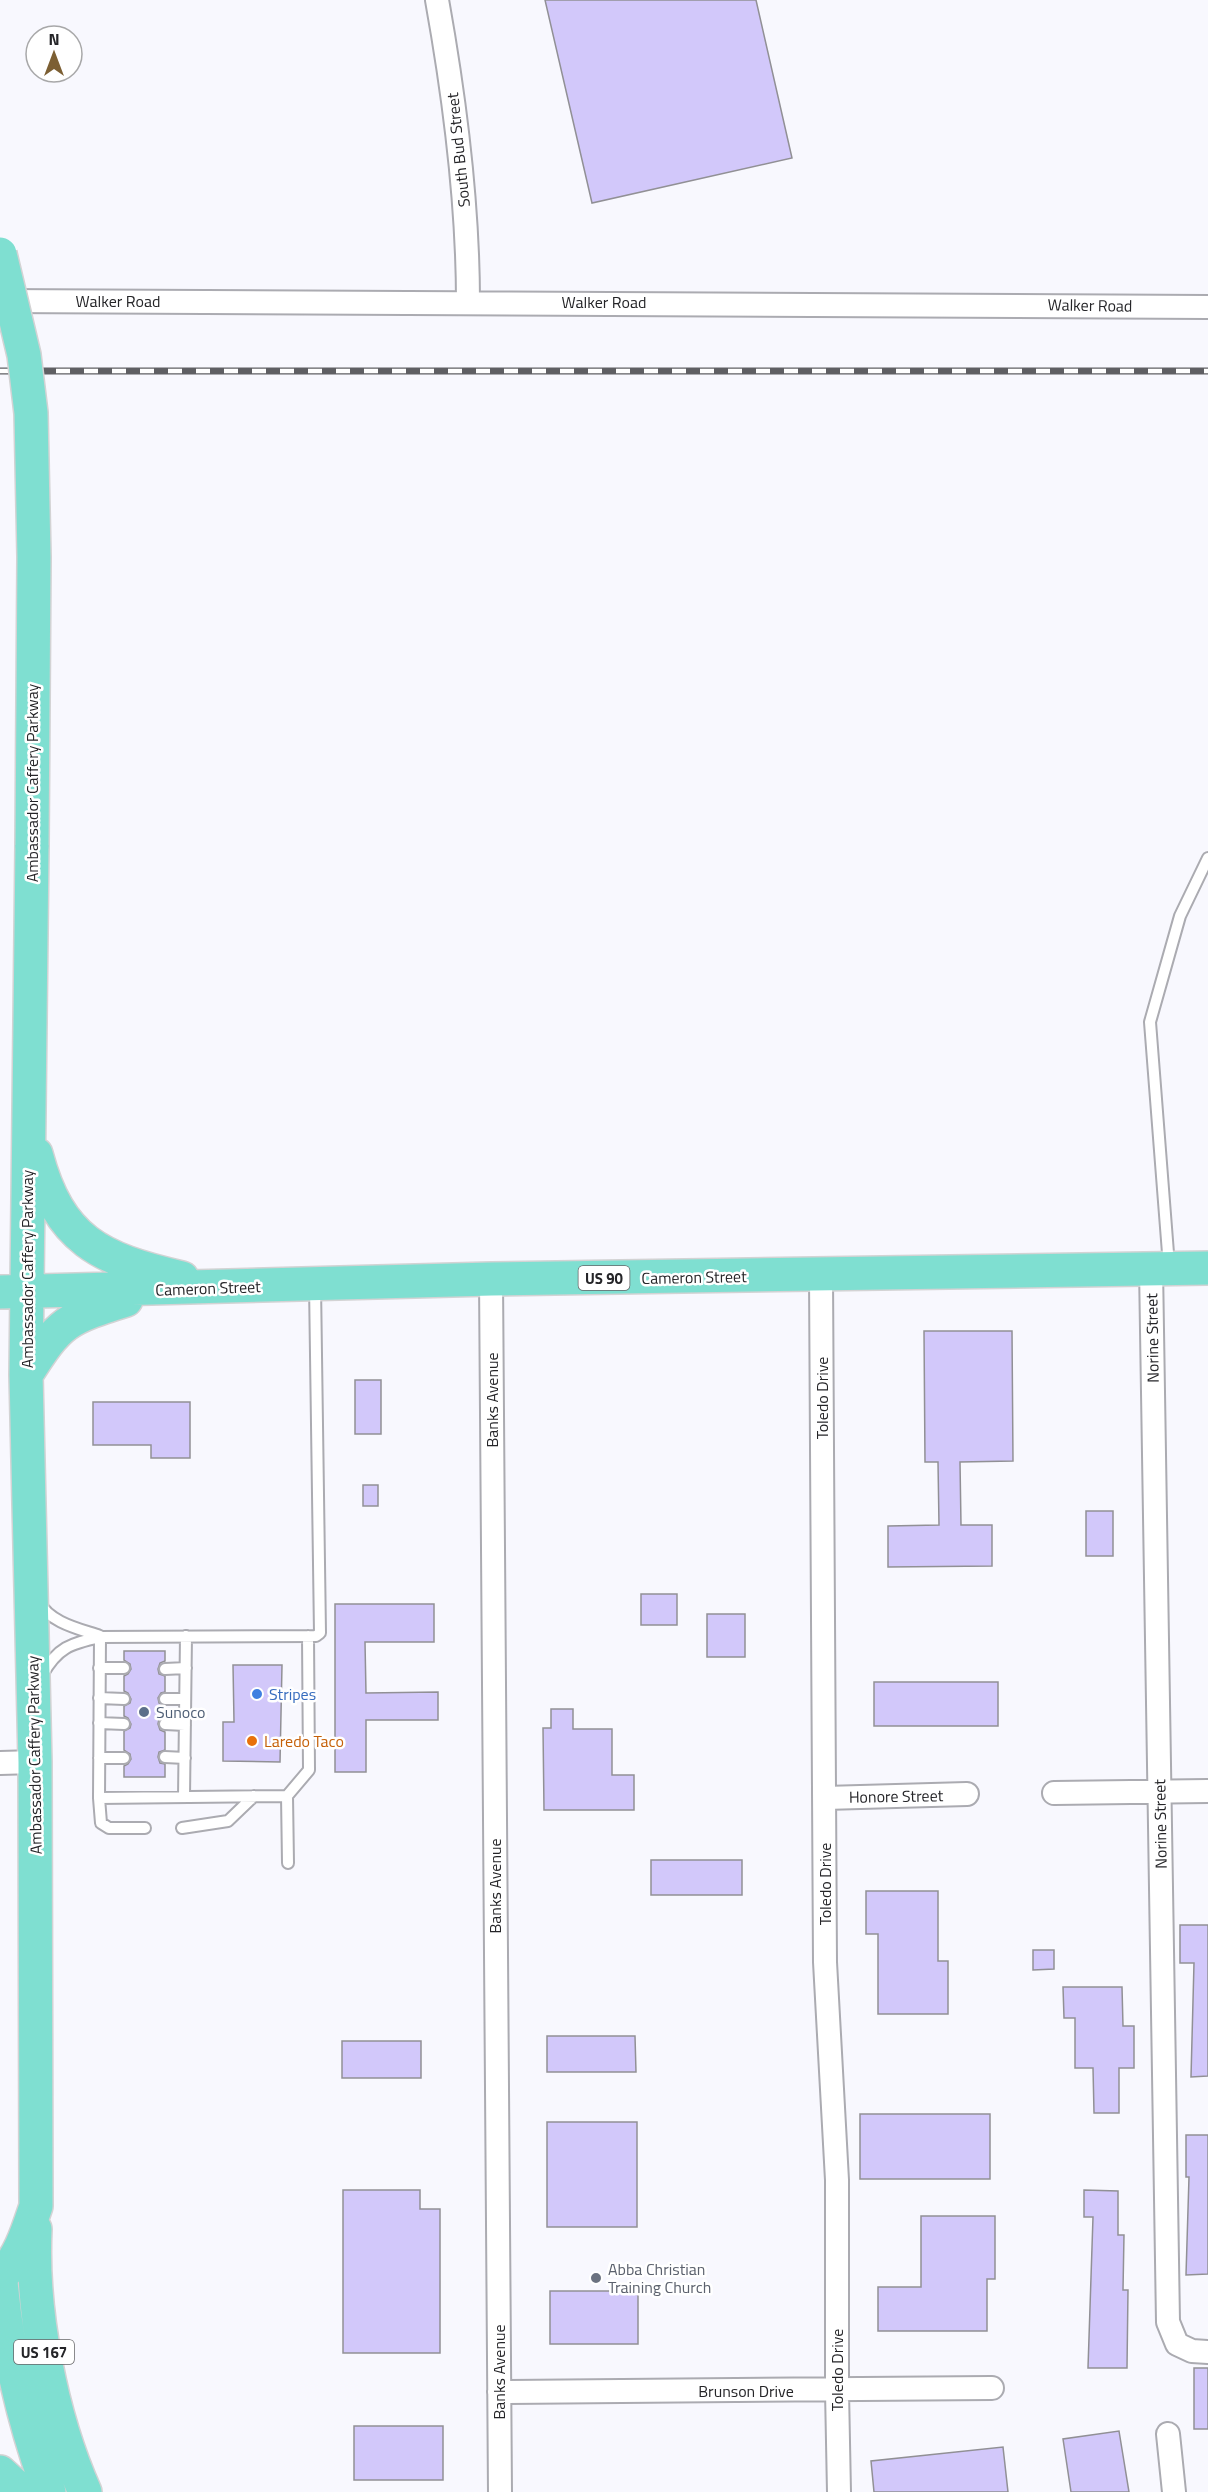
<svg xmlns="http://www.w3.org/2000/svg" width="1208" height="2492" viewBox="0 0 1208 2492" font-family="'Titillium Web',sans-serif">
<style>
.building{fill:#d2c8fa;stroke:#919095;stroke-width:1.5}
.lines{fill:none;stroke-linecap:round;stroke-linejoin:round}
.lane-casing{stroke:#ababb1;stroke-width:14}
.street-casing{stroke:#ababb1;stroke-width:26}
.primary-casing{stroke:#d3d3d4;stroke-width:36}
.lane{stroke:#fff;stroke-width:10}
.street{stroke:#fff;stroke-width:22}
.primary{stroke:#7fdfd1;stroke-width:33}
.rail-casing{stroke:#5f5f63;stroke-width:7}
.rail{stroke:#fff;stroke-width:4.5;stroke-dasharray:14;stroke-linecap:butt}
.primary-bridge-casing{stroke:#d3d3d4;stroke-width:36;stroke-linecap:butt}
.primary-bridge{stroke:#7fdfd1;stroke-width:33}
.shop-dot{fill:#3f7fe0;stroke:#fff;stroke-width:2}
.service-dot{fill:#5c6f8a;stroke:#fff;stroke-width:2}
.food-dot{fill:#e8710a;stroke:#fff;stroke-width:2}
.worship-dot{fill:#6b7280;stroke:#fff;stroke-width:2}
.labels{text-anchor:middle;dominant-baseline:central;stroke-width:5;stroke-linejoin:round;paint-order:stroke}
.shield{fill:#fff;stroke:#666668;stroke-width:1.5}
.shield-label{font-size:15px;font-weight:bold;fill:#252528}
.street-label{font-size:16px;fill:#252528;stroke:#fff}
.shop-label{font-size:16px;fill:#366cbe;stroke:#fff;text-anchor:start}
.service-label{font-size:16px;fill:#4e5e75;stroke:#fff;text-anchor:start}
.food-label{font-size:16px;fill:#c56008;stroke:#fff;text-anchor:start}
.worship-label{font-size:16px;fill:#5b616d;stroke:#fff;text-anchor:start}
</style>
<rect width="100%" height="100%" fill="#f8f8fe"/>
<!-- building -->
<path class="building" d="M 545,0 L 756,0 L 792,158 L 592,203 Z
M 924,1331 L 1012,1331 L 1013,1461 L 960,1462 L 961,1525 L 992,1525 L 992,1566 L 888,1567 L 888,1526 L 939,1525 L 938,1462 L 925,1462 Z
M 355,1380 L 381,1380 L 381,1434 L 355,1434 Z
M 93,1402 L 190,1402 L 190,1458 L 151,1458 L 151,1445 L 93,1445 Z
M 363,1485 L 378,1485 L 378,1506 L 363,1506 Z
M 1086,1511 L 1113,1511 L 1113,1556 L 1086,1556 Z
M 641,1594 L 677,1594 L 677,1625 L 641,1625 Z
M 335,1604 L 434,1604 L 434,1642 L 365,1642 L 366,1693 L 438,1692 L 438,1720 L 366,1720 L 366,1772 L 335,1772 Z
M 707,1614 L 745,1614 L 745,1657 L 707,1657 Z
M 124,1651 L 165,1651 L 165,1661 L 160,1663 L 158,1669 L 159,1674 L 165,1676 L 165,1692 L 161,1693 L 158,1698 L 159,1703 L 165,1706 L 165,1717 L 159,1719 L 158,1724 L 160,1730 L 165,1732 L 165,1750 L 159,1752 L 158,1757 L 160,1763 L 165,1764 L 165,1777 L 124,1777 L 124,1766 L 128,1764 L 131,1759 L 130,1754 L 124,1750 L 124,1731 L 130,1728 L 131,1724 L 128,1718 L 124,1716 L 124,1706 L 130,1703 L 131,1699 L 128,1693 L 124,1691 L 124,1676 L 128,1674 L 131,1669 L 130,1664 L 124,1660 Z
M 233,1665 L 282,1665 L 280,1762 L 223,1761 L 223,1722 L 234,1722 Z
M 874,1682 L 998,1682 L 998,1726 L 874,1726 Z
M 551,1709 L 573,1709 L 573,1729 L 612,1729 L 612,1775 L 634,1775 L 634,1810 L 544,1810 L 543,1728 L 551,1728 Z
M 651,1860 L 742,1860 L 742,1895 L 651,1895 Z
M 866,1891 L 938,1891 L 938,1961 L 948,1961 L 948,2014 L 878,2014 L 878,1934 L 866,1934 Z
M 1180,1925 L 1208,1925 L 1208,2076 L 1191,2077 L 1194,1963 L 1180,1963 Z
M 1033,1950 L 1054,1950 L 1054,1969 L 1033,1970 Z
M 1063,1987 L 1122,1987 L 1123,2026 L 1134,2026 L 1134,2068 L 1119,2068 L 1119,2113 L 1094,2113 L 1093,2068 L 1075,2068 L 1075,2018 L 1064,2018 Z
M 547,2036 L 635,2036 L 636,2072 L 547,2072 Z
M 342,2041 L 421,2041 L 421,2078 L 342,2078 Z
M 860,2114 L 990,2114 L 990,2179 L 860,2179 Z
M 547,2122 L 637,2122 L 637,2227 L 547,2227 Z
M 1186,2135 L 1208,2135 L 1208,2274 L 1186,2275 L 1189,2177 L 1186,2177 Z
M 343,2190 L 420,2190 L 420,2209 L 440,2209 L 440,2353 L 343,2353 Z
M 1084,2190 L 1118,2191 L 1118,2235 L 1124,2235 L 1123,2290 L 1128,2290 L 1127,2368 L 1088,2368 L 1093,2217 L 1084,2217 Z
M 921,2216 L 995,2216 L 995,2279 L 987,2279 L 987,2331 L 878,2331 L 878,2287 L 921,2287 Z
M 550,2291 L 638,2291 L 638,2344 L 550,2344 Z
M 1194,2368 L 1208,2368 L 1208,2429 L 1194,2429 Z
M 354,2426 L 443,2426 L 443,2480 L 354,2480 Z
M 1119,2431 L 1129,2492 L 1071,2492 L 1063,2439 Z
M 1003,2447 L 1008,2492 L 874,2492 L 871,2461 Z"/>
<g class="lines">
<!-- lane casing -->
<g class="lane-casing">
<path id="lane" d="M 1169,1266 L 1150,1022 L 1180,916 L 1208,858
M 39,1602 C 50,1623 80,1629 100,1636
M 100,1637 L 99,1798 L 287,1796
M 99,1668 L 124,1668
M 165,1669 L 186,1668
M 42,1675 C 58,1647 70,1644 100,1637 L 316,1636 L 320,1633 L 315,1285
M 99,1698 L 124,1699
M 165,1699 L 185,1699
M 99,1723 L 124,1724
M 165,1724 L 185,1725
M 165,1757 L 185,1758
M 99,1758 L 124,1758
M 184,1797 L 186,1636
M 99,1798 L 101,1823 L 109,1828 L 145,1828
M 182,1828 L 228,1821 L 254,1796
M 288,1863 L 287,1796 L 309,1770 L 308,1636"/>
</g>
<!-- street casing -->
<g class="street-casing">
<path id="street" d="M 437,0 C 455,100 468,200 468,302
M 0,301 L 1208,307
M 1151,1268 L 1168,2322 L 1177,2344 L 1192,2351 L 1208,2352
M 821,1275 L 825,1962 L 837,2180 L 837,2391 L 839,2492
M 491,1279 L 500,2492
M 0,1763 L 35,1762
M 1054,1793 L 1208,1791
M 825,1798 L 967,1794
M 499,2392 L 992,2388
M 1168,2434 L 1174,2492"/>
</g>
<!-- primary casing -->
<g class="primary-casing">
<path id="primary" d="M 36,1154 C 59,1241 100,1259 182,1278
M 0,1292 L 491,1279 L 1208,1268
M 26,1375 C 60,1321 66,1319 126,1300
M 35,2229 C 31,2312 51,2416 85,2492
M 0,2268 C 5,2344 23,2420 49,2492
M 1,2277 C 20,2256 27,2233 36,2206 L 35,1762 L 26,1375 L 32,845
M 0,2472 L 22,2492"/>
</g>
<!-- lane -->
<use href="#lane" class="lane"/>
<!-- street -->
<use href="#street" class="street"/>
<!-- primary -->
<use href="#primary" class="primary"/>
<!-- rail casing -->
<g class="rail-casing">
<path id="rail" d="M 0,371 L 1208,371"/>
</g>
<!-- rail -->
<use href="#rail" class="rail"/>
<!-- primary-bridge casing -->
<g class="primary-bridge-casing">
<path id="primary-bridge" d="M 0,254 L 24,355 L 31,413 L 34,557 L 32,845"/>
</g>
<!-- primary-bridge -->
<use href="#primary-bridge" class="primary-bridge"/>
</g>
<!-- markers -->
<circle class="shop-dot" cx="257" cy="1694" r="6"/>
<circle class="service-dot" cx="144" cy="1712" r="6"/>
<circle class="food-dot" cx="252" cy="1741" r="6"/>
<circle class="worship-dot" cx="596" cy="2278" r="6"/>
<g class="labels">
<!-- shield labels -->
<g class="shield">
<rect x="578.5" y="1266" width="51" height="24" rx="4.5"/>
<rect x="14" y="2340" width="60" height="24" rx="4.5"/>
</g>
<g class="shield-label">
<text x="604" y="1278">US 90</text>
<text x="44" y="2352">US 167</text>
</g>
<!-- street labels -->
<g class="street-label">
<text transform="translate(458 150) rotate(-96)">South Bud Street</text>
<text x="118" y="301">Walker Road</text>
<text x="604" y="302">Walker Road</text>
<text transform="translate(1090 305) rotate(1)">Walker Road</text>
<text transform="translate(32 783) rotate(-90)">Ambassador Caffery Parkway</text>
<text transform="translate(27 1269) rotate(-90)">Ambassador Caffery Parkway</text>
<text transform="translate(694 1277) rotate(-1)">Cameron Street</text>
<text transform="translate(208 1288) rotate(-2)">Cameron Street</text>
<text transform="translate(1152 1338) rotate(-91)">Norine Street</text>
<text transform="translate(822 1398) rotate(-90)">Toledo Drive</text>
<text transform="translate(492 1400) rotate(-90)">Banks Avenue</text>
<text transform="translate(34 1755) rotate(-91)">Ambassador Caffery Parkway</text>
<text transform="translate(896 1796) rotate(-1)">Honore Street</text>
<text transform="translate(1160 1824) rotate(-91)">Norine Street</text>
<text transform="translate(825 1884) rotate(-90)">Toledo Drive</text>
<text transform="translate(495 1886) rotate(-90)">Banks Avenue</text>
<text transform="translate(837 2370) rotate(-90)">Toledo Drive</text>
<text transform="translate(499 2372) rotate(-90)">Banks Avenue</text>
<text x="746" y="2391">Brunson Drive</text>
</g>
<!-- shop labels -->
<g class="shop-label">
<text x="269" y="1694">Stripes</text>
</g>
<!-- service labels -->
<g class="service-label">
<text x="156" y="1712">Sunoco</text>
</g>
<!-- food labels -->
<g class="food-label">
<text x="264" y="1741">Laredo Taco</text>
</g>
<!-- worship labels -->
<g class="worship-label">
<text x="608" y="2269">Abba Christian<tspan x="608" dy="18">Training Church</tspan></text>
</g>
</g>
<!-- north arrow -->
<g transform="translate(54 54)"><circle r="28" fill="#ffffff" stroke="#a8a8a9" stroke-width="1.5"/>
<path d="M0-4.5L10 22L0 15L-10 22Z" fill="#7c5f33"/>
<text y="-9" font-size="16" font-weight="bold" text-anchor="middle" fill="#252528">N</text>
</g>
</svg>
